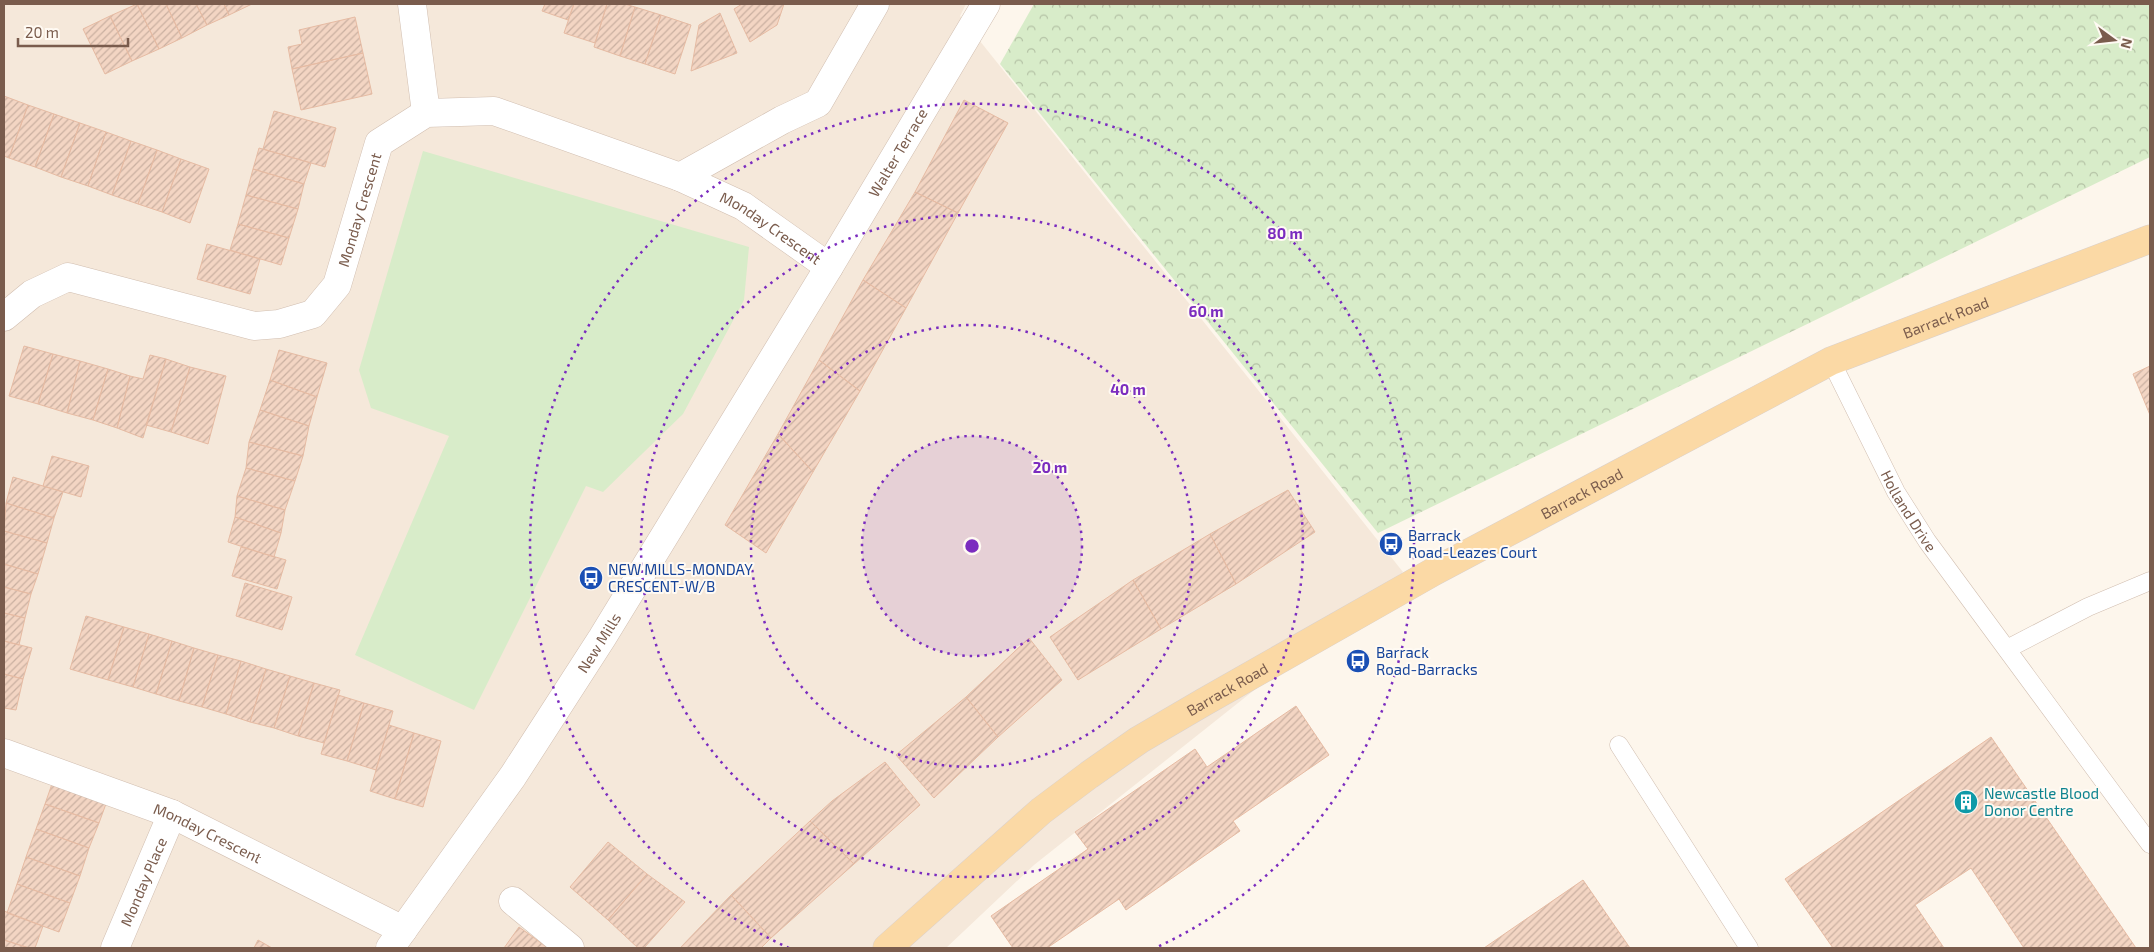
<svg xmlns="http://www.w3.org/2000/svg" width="2154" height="952" viewBox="0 0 2154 952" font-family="'Exo 2',sans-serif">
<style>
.residential{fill:#f5e8da}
.grass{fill:#d8ecc9}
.park{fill:url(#park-crowns)}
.building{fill:url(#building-hatch);stroke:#e6bba3}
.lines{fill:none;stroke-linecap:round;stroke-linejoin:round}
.service-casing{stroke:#d1beb0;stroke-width:19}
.minor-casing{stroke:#d1beb0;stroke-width:29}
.tertiary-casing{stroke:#d1beb0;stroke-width:29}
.primary-casing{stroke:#dad1cd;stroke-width:29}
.service{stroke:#fff;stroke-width:18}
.minor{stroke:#fff;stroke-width:28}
.tertiary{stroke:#fff;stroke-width:28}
.primary{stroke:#fbd9a5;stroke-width:28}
.ring{fill:none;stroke:#7b2cbf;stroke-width:2.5;stroke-dasharray:2.5 5}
.labels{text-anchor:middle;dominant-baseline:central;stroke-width:4;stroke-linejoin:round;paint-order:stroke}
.street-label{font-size:15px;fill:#7a5c4d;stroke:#fffaf3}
.transit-label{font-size:15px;fill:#164399;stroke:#fffaf3;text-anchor:start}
.culture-label{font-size:15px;fill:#0d838f;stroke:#fffaf3;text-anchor:start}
.centre{fill:#7b2cbf;stroke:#fffaf3;stroke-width:2.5}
.ring-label{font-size:15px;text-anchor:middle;font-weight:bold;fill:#7b2cbf;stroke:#fffaf3;stroke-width:4;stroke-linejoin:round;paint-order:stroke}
</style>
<defs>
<pattern id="park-crowns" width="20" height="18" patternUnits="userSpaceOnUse" patternTransform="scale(1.25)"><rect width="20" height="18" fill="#d8ecc9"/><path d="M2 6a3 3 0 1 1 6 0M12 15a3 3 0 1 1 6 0" fill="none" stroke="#b4c2a5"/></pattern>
<pattern id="building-hatch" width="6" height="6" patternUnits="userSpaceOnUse" patternTransform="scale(1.25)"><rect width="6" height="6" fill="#f3d5c3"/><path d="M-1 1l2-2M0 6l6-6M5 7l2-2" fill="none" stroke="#cab0a1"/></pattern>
</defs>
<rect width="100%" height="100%" fill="#fdf6ec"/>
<!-- residential -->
<path class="residential" d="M 4,4 L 966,4 L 960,16 L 1403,572 L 1034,865 L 946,948 L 4,948 Z"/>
<!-- grass -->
<path class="grass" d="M 423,151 L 749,247 L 744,300 L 683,414 L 603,492 L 586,486 L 474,710 L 355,655 L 449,436 L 371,408 L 359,370 Z"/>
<!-- park -->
<path class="park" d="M 1034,4 L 2150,4 L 2150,157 L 1378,533 L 1000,64 Z"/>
<!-- building -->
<path class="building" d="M 137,4 L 159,49 L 132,61 L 110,16 Z
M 137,4 L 166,4 L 182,38 L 159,49 Z
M 166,4 L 196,4 L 207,25 L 182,38 Z
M 196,4 L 224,4 L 229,15 L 207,25 Z
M 224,4 L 252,4 L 229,15 Z
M 545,4 L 574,4 L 568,20 L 542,11 Z
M 574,4 L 607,4 L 595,43 L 564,33 Z
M 607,4 L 625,4 L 635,7 L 620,56 L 594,47 Z
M 742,4 L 784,4 L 777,25 L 750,42 L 734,9 Z
M 635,7 L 661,15 L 645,64 L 620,56 Z
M 720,13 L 737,53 L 691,71 L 699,25 Z
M 661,15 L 691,25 L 675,74 L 645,64 Z
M 110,16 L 132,61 L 105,74 L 83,29 Z
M 355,17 L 363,53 L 292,69 L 288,47 L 302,44 L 299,30 Z
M 363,53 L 372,94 L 301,110 L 292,69 Z
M 4,96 L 28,105 L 9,158 L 4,156 Z
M 964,100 L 1008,123 L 958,213 L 915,192 Z
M 28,105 L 54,114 L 35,167 L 9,158 Z
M 274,111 L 336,128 L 325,167 L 263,149 Z
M 54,114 L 80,123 L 61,177 L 35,167 Z
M 80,123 L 106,132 L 88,186 L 61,177 Z
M 106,132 L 131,141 L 112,195 L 88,186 Z
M 131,141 L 157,150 L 138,204 L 112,195 Z
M 259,148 L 311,163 L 304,184 L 253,169 Z
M 157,150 L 181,159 L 162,212 L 138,204 Z
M 181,159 L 209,169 L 190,223 L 162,212 Z
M 253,169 L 304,184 L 298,209 L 246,195 Z
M 915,192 L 958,213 L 906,308 L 863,280 Z
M 246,195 L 298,209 L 289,238 L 238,224 Z
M 238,224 L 289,238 L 281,265 L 230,250 Z
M 207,244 L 260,259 L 250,294 L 197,279 Z
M 863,280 L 906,308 L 860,391 L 819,360 Z
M 24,346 L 53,354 L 38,404 L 9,396 Z
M 279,350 L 327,363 L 317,397 L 270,380 Z
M 53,354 L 80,361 L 67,413 L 38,404 Z
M 150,355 L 166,359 L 143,438 L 117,428 L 130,376 L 143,379 Z
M 166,359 L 190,367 L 171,432 L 146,425 Z
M 819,360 L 860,391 L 813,472 L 778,434 Z
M 80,361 L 108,369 L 93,420 L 67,413 Z
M 2150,366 L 2150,415 L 2133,374 Z
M 190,367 L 226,376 L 208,444 L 171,432 Z
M 108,369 L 130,376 L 117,428 L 93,420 Z
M 270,380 L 317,397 L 309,426 L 260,410 Z
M 260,410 L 309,426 L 303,456 L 249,442 Z
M 778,434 L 813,472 L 766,553 L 725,525 Z
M 249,442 L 303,456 L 295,481 L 246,468 Z
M 52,456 L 89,466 L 81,497 L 43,486 Z
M 246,468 L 295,481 L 285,510 L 237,496 Z
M 13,477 L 63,492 L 54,518 L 6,503 Z
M 1288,490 L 1315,532 L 1236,584 L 1210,534 Z
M 237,496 L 285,510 L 281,533 L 235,517 Z
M 6,503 L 54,518 L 47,543 L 4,531 Z
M 235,517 L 281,533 L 274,557 L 228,542 Z
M 4,531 L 47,543 L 38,574 L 4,564 Z
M 1210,534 L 1236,584 L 1161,629 L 1133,580 Z
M 241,547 L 286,560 L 277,589 L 232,576 Z
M 4,564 L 38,574 L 31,594 L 4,587 Z
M 1133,580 L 1161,629 L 1078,680 L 1050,637 Z
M 245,583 L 292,597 L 282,630 L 236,616 Z
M 4,587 L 31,594 L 25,618 L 4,613 Z
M 4,613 L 25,618 L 19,645 L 4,641 Z
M 86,616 L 124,627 L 108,680 L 70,669 Z
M 124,627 L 149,634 L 133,687 L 108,680 Z
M 149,634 L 172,641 L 156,694 L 133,687 Z
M 1029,638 L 1062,680 L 998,737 L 966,697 Z
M 4,641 L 32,648 L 23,679 L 4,674 Z
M 172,641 L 194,648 L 179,701 L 156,694 Z
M 194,648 L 218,655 L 202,707 L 179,701 Z
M 218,655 L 241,661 L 226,714 L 202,707 Z
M 241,661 L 266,669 L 250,722 L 226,714 Z
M 266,669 L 290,676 L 274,728 L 250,722 Z
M 4,674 L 23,679 L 16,710 L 4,708 Z
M 290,676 L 314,683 L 298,736 L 274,728 Z
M 314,683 L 340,690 L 324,743 L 298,736 Z
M 338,695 L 364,703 L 347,761 L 321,754 Z
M 966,697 L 998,737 L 934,798 L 896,755 Z
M 364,703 L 393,711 L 376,770 L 347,761 Z
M 1296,706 L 1329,755 L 1233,821 L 1240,831 L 1126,910 L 1119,899 L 1047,948 L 1013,948 L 991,916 L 1088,849 L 1075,832 L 1195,749 L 1207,767 Z
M 389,725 L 414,733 L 395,799 L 370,791 Z
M 414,733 L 441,741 L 423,807 L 395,799 Z
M 1991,737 L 2136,948 L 2024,948 L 1971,868 L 1915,905 L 1944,948 L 1833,948 L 1785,879 Z
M 885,762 L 920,805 L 854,864 L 810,821 L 832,801 Z
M 53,781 L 107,801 L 99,823 L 45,804 Z
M 45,804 L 99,823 L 89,848 L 36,829 Z
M 810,821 L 854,864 L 771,938 L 731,895 Z
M 36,829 L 89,848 L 80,876 L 26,857 Z
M 608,842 L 647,874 L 608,920 L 570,887 Z
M 26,857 L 80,876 L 70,903 L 17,884 Z
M 647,874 L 685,902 L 644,948 L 638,948 L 608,920 Z
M 1583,880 L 1630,948 L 1484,948 Z
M 17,884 L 70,903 L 59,932 L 7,913 Z
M 731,895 L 771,938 L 761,948 L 680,948 Z
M 4,911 L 43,926 L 35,948 L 29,948 L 4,940 Z
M 519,927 L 548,948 L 504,948 Z
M 4,940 L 29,948 L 4,948 Z
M 258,940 L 272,948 L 254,948 Z"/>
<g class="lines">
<!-- service casing -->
<g class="service-casing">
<g id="service">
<path id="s1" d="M 1831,361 L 1896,492 L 1927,541 L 2150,844"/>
<path d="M 2007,649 L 2088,607 L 2150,581"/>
<path d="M 1619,745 L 1749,948"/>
</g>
</g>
<!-- minor casing -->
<g class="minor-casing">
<g id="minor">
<path d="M 412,4 L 426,113"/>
<path d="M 680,177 L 782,120 L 818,103 L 875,4"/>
<path id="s2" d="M 4,317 L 32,294 L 68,277 L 254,326 L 279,324 L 313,314 L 337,285 L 379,143 L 426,113 L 494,111 L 680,177 L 743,206 L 829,267"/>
<path id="s3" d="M 4,753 L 172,814 L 403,930"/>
<path d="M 513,901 L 570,948"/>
<path id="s4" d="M 115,948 L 172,814"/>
</g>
</g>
<!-- tertiary casing -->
<g class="tertiary-casing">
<g id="tertiary">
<path id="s5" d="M 390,948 L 513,776 L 602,638 L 829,267 L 986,4"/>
</g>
</g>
<!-- primary casing -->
<g class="primary-casing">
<g id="primary">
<path id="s6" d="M 887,948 L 1041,811 L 1089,775 L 1139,740 L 1204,702 L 1433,572 L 1831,361 L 2150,239"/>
</g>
</g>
<!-- service -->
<use href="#service" class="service"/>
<!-- minor -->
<use href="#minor" class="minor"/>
<!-- tertiary -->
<use href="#tertiary" class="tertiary"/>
<!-- primary -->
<use href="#primary" class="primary"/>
</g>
<!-- distance rings -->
<circle cx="972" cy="546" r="110" fill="#7b2cbf" fill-opacity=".12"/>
<g class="ring">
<circle cx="972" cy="546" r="110"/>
<circle cx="972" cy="546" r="221"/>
<circle cx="972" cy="546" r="331"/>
<path d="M789 948A442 442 0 1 1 1155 948"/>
</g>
<!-- icons -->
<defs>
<g id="bus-disc" transform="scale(1.25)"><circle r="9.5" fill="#1a4fb4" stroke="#fffaf3"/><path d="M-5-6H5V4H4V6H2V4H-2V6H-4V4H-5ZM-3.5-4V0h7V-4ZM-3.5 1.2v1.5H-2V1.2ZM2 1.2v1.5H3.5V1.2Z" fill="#fff"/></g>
<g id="building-disc" transform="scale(1.25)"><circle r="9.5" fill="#0f9aa8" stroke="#fffaf3"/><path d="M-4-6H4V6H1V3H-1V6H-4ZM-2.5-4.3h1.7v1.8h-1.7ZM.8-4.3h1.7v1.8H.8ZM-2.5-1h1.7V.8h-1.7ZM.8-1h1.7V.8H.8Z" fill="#fff"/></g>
</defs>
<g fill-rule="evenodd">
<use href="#bus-disc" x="1391" y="544"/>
<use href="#bus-disc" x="591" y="578"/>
<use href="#bus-disc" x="1358" y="661"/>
<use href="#building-disc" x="1966" y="802"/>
</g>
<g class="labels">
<!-- street labels -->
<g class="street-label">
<text stroke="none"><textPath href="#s5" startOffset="944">Walter Terrace</textPath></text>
<text stroke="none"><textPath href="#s2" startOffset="445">Monday Crescent</textPath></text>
<text stroke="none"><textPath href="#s2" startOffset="940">Monday Crescent</textPath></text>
<text stroke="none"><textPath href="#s6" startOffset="1239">Barrack Road</textPath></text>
<text stroke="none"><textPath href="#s6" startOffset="834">Barrack Road</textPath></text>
<text stroke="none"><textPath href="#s1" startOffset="169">Holland Drive</textPath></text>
<text stroke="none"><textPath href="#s5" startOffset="370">New Mills</textPath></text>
<text stroke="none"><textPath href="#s6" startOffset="429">Barrack Road</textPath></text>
<text stroke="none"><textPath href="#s3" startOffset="219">Monday Crescent</textPath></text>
<text stroke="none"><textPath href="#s4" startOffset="72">Monday Place</textPath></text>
</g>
<!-- transit labels -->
<g class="transit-label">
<text x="1408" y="535">Barrack<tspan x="1408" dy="17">Road-Leazes Court</tspan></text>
<text x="608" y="569">NEW MILLS-MONDAY<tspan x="608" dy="17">CRESCENT-W/B</tspan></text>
<text x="1376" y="652">Barrack<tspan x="1376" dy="17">Road-Barracks</tspan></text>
</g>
<!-- culture labels -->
<g class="culture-label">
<text x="1984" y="793">Newcastle Blood<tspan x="1984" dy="17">Donor Centre</tspan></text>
</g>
</g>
<circle cx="972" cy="546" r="8" class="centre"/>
<g class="ring-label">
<text x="1285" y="239">80 m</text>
<text x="1206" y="317">60 m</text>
<text x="1128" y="395">40 m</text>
<text x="1050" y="473">20 m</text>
</g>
<!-- border -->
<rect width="2154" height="952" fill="none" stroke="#7a5c4d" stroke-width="10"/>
<!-- north arrow -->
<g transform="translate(2114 40) rotate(105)" stroke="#fffaf3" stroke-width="4" paint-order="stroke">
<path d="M0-4L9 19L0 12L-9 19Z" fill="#7a5c4d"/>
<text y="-8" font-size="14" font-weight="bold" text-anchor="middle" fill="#7a5c4d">N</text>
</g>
<!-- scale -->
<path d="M18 38v8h110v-8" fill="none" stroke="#7a5c4d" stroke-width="2.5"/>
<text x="25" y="38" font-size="15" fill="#7a5c4d" stroke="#fffaf3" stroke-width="4" paint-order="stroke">20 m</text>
</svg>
